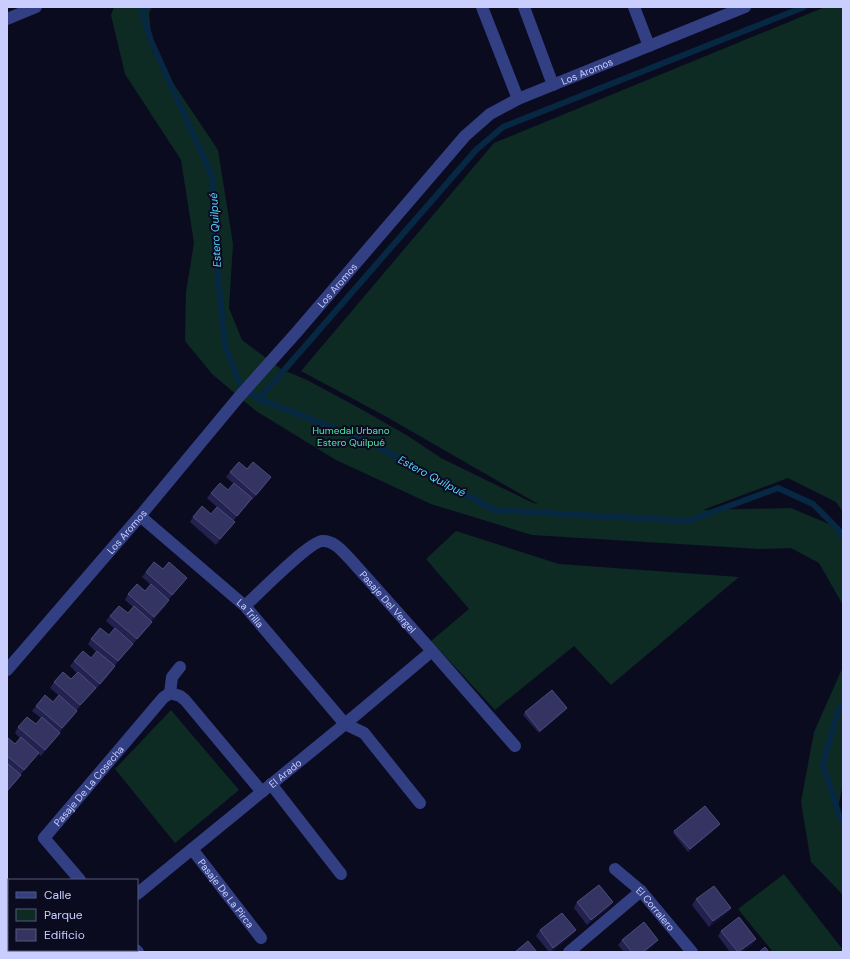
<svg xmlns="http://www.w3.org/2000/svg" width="850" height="959" viewBox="0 0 850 959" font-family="'DM Sans',sans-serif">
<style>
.green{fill:#0d2a23}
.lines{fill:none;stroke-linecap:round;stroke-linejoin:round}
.stream{stroke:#072842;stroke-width:6}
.minor{stroke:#323f82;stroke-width:12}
.wall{fill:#23224f}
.shaded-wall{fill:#121134}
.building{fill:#343462;stroke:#4c4c7b}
.labels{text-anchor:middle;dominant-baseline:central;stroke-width:4;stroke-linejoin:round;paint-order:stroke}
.street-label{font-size:10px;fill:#c9ceff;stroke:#0b0b20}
.park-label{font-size:10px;fill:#4de7a2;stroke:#0b0b20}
.water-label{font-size:11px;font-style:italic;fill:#57d3ff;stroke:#0b0b20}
</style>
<rect width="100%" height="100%" fill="#0b0b20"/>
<!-- green -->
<path class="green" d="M 114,7 L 152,7 L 149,13 L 153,53 L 218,150 L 233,244 L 229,308 L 242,340 L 281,369 L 307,380 L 361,409 L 408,436 L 441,458 L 533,503 L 538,504 L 385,416 L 301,371 L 494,143 L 825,7 L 843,7 L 843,512 L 836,502 L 788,478 L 703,510 L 791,508 L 843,530 L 843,605 L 819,563 L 791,548 L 760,549 L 532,535 L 431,504 L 336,460 L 256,411 L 212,374 L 185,341 L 186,292 L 194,243 L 181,160 L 125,74 L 111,15 Z
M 456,531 L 559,564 L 739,577 L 611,685 L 574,646 L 495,710 L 431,641 L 469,609 L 426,559 Z
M 843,652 L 843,782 L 838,809 L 843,825 L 843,895 L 811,862 L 801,802 L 814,732 L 842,669 Z
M 171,710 L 239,790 L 175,843 L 115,769 Z
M 784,874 L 843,950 L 843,952 L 773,952 L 738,909 Z"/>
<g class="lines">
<!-- stream -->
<path class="stream" d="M 148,7 L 142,12 L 151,41 L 212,176 L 214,239 L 225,345 L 240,385 L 259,399 L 367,441 L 494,510 L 688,521 L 778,488 L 813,504 L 837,528 L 843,537
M 259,399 L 476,150 L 503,127 L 804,7
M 843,706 L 838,710 L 823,764 L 839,815 L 843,821"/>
<!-- minor -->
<g class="minor">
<path d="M 482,7 L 518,99"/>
<path d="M 524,7 L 553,85"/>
<path d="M 634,7 L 649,46"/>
<path d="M 7,19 L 36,7"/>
<path id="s1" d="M 140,516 L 245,606 L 345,724 L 364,733 L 420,803"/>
<path id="s2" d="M 245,606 C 258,594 309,542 322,541 C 334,540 343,552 350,559 L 432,651 L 515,746"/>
<path id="s3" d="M 7,670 L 140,516 L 238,398 L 296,333 L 465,136 L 490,114 L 518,99 L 745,7"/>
<path d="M 170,693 L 172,677 L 180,667"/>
<path d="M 271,784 L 341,874"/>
<path id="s4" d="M 192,849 L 261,938"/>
<path id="s5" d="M 615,869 L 641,891 L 692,952"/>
<path id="s6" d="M 80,880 L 44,838 L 163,698 L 170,693 L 180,696 L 185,700 L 262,792"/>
<path id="s7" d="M 137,894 L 345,724 L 432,651"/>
<path d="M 136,950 L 138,952"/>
<path d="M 66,952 L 69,950"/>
<path d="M 569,952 L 641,891"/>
</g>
</g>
<!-- wall -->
<path class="wall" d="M 247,469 L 267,483 L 252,500 L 252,499 L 233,521 L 231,527 L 216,545 L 190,522 L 193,517 L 211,514 L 228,517 L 207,498 L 211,493 L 228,490 L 234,484 L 226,477 L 230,472 Z
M 163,569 L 183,583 L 169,599 L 169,600 L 166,605 L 152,622 L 148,627 L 133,644 L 129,649 L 114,666 L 115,666 L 111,672 L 96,689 L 95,688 L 92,693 L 77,710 L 77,711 L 74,716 L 59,733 L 56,738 L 41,756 L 38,753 L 7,792 L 7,737 L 15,744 L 20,738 L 15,733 L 18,727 L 36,724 L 41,718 L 32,711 L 36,706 L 53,702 L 74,708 L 50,688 L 54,682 L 71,679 L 77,673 L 70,666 L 74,661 L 91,658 L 96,652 L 88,644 L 91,639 L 109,635 L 114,628 L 106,621 L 110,616 L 128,613 L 133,607 L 125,600 L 128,594 L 145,591 L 151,585 L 142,577 L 146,572 Z
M 566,710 L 539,733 L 523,715 L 525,712 Z
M 720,824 L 718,827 L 688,852 L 673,833 L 674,831 Z
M 696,899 L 731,908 L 727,913 L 709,927 L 692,905 Z
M 577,902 L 609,908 L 587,925 L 574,908 Z
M 9,905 L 9,937 L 7,939 L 7,907 Z
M 540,930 L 576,930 L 572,935 L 551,952 L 549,952 L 536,936 Z
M 721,931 L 756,939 L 752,945 L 742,952 L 730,952 L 718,936 Z
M 622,940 L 654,945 L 646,952 L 624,952 L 618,945 Z
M 17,950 L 39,950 L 36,952 L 17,952 L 16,951 Z"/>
<!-- shaded-wall -->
<path class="shaded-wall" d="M 271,477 L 267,483 L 252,500 L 256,495 Z
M 252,498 L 249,504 L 233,521 L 237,516 Z
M 235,522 L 231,527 L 216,545 L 220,539 Z
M 169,600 L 148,627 L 133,644 L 154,617 Z
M 115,666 L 111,672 L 96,689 L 100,684 Z
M 96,688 L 92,693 L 77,710 L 80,705 Z
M 567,708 L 566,710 L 539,733 L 540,731 Z
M 77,711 L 74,716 L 59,734 L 62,728 Z
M 60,733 L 56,738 L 41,756 L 45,750 Z
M 39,753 L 35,758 L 20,776 L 24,770 Z
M 21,775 L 17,781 L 7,792 L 7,791 Z
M 720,824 L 718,827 L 688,852 L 690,849 Z
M 613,902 L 609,908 L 587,925 L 591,920 Z
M 731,908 L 727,913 L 709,927 L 713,921 Z
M 576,930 L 572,935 L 551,952 L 553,948 Z
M 756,939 L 752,945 L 742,952 L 739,952 Z
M 658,940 L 654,945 L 646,952 L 643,952 Z"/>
<!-- building -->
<path class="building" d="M 239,462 L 247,469 L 253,462 L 271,477 L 256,495 L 230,472 Z
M 220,483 L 228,490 L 234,483 L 252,498 L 237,516 L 211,493 Z
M 202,506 L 211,514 L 217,507 L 235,522 L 220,539 L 193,517 Z
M 154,562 L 163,569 L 169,562 L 187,578 L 172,595 L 146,572 Z
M 137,584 L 145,591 L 151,584 L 169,600 L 154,617 L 128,594 Z
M 119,606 L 128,613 L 134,606 L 152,622 L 137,639 L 110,616 Z
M 100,628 L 109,635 L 115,628 L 133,644 L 118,661 L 91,639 Z
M 83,651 L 91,658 L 97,651 L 115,666 L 100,684 L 74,661 Z
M 63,672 L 71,679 L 78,672 L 96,688 L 80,705 L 54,682 Z
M 552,690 L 567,708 L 540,731 L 525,712 Z
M 45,695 L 53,702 L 59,695 L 77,711 L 62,728 L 36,706 Z
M 27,717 L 36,724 L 42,717 L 60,733 L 45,750 L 18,727 Z
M 7,737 L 15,744 L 21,737 L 39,753 L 24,770 L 7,756 Z
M 7,763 L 21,775 L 7,791 Z
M 705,806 L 720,824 L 690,849 L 674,831 Z
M 7,878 L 9,880 L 9,896 L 7,898 Z
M 599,885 L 613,902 L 591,920 L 577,902 Z
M 714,886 L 731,908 L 713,921 L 696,899 Z
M 9,905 L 9,916 L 7,914 L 7,907 Z
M 562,913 L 576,930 L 553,948 L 540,930 Z
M 9,917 L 9,933 L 7,930 L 7,919 Z
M 739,917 L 756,939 L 738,952 L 721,931 Z
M 644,922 L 658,940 L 643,952 L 632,952 L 622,940 Z
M 528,941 L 537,952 L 515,952 Z
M 765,947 L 769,952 L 759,952 Z
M 24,950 L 36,950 L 34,952 L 25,952 Z"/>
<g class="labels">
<!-- street labels -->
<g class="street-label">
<text stroke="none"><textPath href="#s3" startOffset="843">Los Aromos</textPath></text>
<text stroke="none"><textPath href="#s3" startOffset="507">Los Aromos</textPath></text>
<text stroke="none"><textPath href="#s3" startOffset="183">Los Aromos</textPath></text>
<text stroke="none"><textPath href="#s2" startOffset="193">Pasaje Del Vergel</textPath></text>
<text stroke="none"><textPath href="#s1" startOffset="147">La Trilla</textPath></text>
<text stroke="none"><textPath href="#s7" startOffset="191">El Arado</textPath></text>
<text stroke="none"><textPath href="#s6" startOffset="124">Pasaje De La Cosecha</textPath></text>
<text stroke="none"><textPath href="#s4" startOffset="56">Pasaje De La Pirca</textPath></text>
<text stroke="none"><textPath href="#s5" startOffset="57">El Corralero</textPath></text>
</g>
<!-- park labels -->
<g class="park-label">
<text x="351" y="430">Humedal Urbano<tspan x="351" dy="12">Estero Quilpué</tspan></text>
</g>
<!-- water labels -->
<g class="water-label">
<text transform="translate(215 230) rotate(-93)">Estero Quilpué</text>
<text transform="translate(432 476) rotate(28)">Estero Quilpué</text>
</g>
</g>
<!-- border -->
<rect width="850" height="959" fill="none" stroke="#c9ceff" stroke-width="16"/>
<!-- legend -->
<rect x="8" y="879" width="130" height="72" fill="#0b0b20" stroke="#575979"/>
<rect x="16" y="892" width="20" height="6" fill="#323f82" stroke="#575979"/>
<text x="44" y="899" font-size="12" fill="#c9ceff">Calle</text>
<rect x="16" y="909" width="20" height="12" fill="#0d2a23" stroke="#575979"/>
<text x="44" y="919" font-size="12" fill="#c9ceff">Parque</text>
<rect x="16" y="929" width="20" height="12" fill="#343462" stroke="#575979"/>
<text x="44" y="939" font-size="12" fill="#c9ceff">Edificio</text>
</svg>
